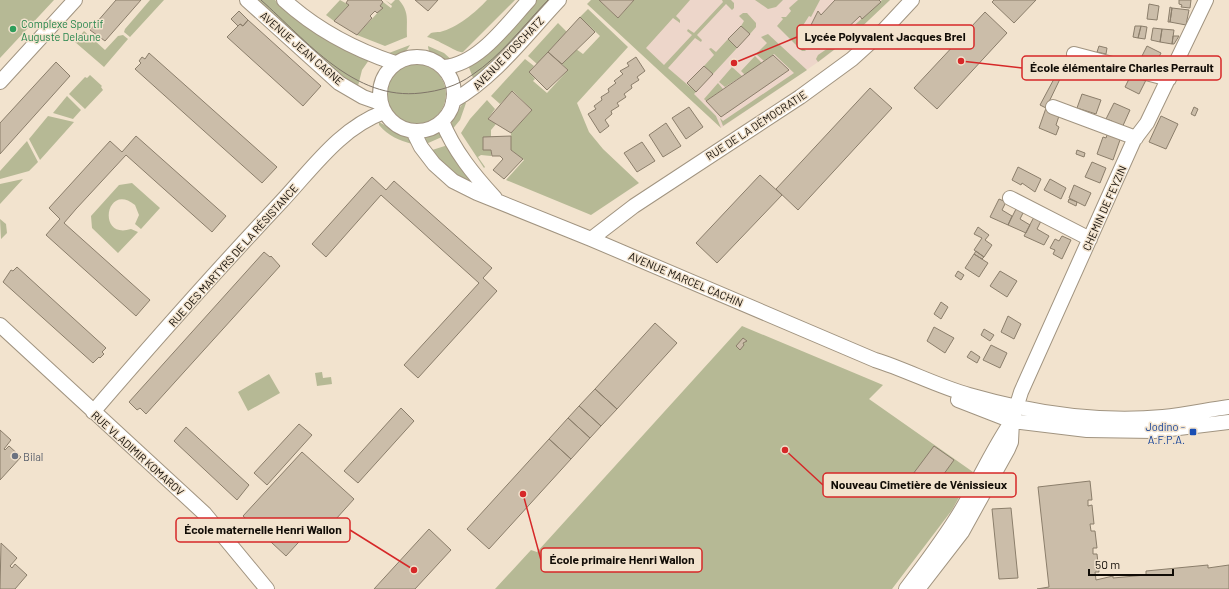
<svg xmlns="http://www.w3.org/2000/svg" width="1229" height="589" viewBox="0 0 1229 589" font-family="Barlow,sans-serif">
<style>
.education{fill:#edd6ca}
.green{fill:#b6b995}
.building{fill:#cbbda9;stroke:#8b7e6b}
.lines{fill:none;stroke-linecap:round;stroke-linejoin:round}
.minor-casing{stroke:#a19480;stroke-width:16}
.minor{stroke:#fff;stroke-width:14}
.tram{stroke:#7f7568;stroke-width:1}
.leisure-dot{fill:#2e9e5b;stroke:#f2e3ce;stroke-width:1.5}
.transit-dot{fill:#1a4fb4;stroke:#f2e3ce;stroke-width:1.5}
.worship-dot{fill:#6b7280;stroke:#f2e3ce;stroke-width:1.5}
.labels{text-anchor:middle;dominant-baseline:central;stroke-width:3;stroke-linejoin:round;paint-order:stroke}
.leisure-label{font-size:11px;fill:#27864d;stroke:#f2e3ce;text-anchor:start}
.street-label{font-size:11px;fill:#110c06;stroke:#f2e3ce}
.transit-label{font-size:11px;fill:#164399;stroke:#f2e3ce;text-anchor:end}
.worship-label{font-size:11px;fill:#5b616d;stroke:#f2e3ce;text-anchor:start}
.leader{fill:none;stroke:#d62828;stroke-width:1.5}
.callout-dot{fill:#d62828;stroke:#f2e3ce;stroke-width:1.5}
.callout{fill:#f2e3ce;stroke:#d62828;stroke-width:1.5}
.callout-label{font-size:12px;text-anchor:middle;font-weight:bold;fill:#110c06}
</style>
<rect width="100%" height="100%" fill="#f2e3ce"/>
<!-- education -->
<path class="education" d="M 673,0 L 890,0 L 852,36 L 824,58 L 721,128 L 632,45 Z"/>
<!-- green -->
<path class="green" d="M 0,0 L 54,0 L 0,58 Z
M 150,0 L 164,0 L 130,37 L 124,32 L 125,29 Z
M 257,0 L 275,0 L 282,7 L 369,60 L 362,70 L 357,90 Z
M 340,0 L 349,5 L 334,21 L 326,15 Z
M 385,0 L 391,4 L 395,0 L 399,0 C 410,13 406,20 407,37 L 385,46 L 357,35 L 382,8 L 380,6 L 383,2 L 391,8 L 392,6 Z
M 487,0 L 515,0 L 463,52 C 458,54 438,39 427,37 L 431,33 C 434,32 437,32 440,32 C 457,28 476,12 487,0 Z
M 533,0 L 553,0 L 475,83 L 468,65 Z
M 591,0 L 599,0 L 618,18 L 634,0 L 690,0 L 676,16 L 680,20 L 680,23 L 673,18 L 646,48 L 664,65 L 692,35 L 687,31 L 688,29 L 694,33 L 723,2 L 722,0 L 731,0 L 734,3 L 734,8 L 732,10 L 726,4 L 697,35 L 702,40 L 701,42 L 695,38 L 668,68 L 696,92 L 694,94 L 716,116 L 721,128 L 587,4 Z
M 755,0 L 783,0 L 776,7 L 768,9 Z
M 798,0 L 820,0 L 811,17 L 809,16 L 797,35 L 799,38 L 797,41 L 806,51 L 802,51 L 777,26 L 783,19 L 781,17 L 786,17 L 791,11 L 789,8 Z
M 882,0 L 890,0 L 852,36 L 818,62 L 816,59 L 818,55 L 834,44 Z
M 588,9 L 628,47 L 577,103 L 589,132 L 603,149 L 639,183 L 591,215 L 506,180 L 524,160 L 511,150 L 511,133 L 532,110 L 513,91 L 500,104 L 491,96 L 525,59 L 534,66 L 529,72 L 535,79 L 533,81 L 547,93 L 568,70 L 562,64 L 576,49 L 583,54 L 600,36 L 580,17 Z
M 743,13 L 747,13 L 756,23 L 756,27 L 750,34 L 741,26 L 744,21 L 739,16 Z
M 558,23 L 567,32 L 537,64 L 528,56 Z
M 84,31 L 105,50 L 118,36 L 123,35 L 128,39 L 104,67 L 75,42 Z
M 768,34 L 807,70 L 723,126 L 720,118 L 723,121 L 794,73 L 774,54 L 764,61 L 756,54 L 767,43 L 761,37 Z
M 728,39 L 737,48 L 713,74 L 704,66 L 714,55 L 709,49 L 711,48 L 716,52 Z
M 410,45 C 405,54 399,57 389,55 L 389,53 Z
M 428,46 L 444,53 L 454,62 C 445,61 428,57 428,46 Z
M 755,56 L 762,63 L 745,75 L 741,71 Z
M386 94a30 30 0 1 1 60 0a30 30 0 1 1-60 0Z
M 732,67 L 742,76 L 725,87 L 719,82 Z
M 90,75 L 102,86 L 101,87 L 103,90 L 85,109 L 69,94 L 85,77 L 87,78 Z
M 718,83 L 723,89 L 706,101 L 704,99 Z
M 67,96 L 81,110 L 73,119 L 53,113 Z
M 487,100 L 495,109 L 488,119 L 496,124 L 491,130 L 491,137 L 483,137 L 483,150 L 491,150 L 491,156 L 481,155 L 478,157 L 485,167 L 484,168 L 461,133 L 470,119 Z
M 464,102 L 466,103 L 460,120 L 451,131 L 452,119 Z
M 48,116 L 74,122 L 40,160 L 29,139 Z
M 379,122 L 410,139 L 412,144 C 399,140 388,136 379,125 Z
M 441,129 L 444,136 L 426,144 L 422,137 L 432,134 Z
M 27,141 L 38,162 L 29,171 L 0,179 L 0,171 Z
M 448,145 L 469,179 L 468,183 L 465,183 L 429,151 Z
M 23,179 L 0,204 L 0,184 Z
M 132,183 L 160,208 L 141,229 L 135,224 L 139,215 L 135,205 C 106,181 96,240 131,229 L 138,232 L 118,253 L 92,228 L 91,216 L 119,185 Z
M 0,219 L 6,224 L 7,233 L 1,239 Z
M 742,326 L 883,385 L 869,399 L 973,472 L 952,510 L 892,589 L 495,589 L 531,550 L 537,552 Z
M 322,372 L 323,378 L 331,377 L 332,384 L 317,386 L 315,373 Z
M 269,374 L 280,393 L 248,411 L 238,392 Z"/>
<!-- building -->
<path class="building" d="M 116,0 L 141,0 L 105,41 L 90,30 Z
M 348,0 L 381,0 L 383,2 L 380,6 L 383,8 L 377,13 L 375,11 L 370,16 L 372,18 L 357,35 L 334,21 L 349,5 L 346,3 Z
M 415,0 L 438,0 L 428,11 Z
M 599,0 L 634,0 L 618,18 Z
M 835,0 L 879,0 L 881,2 L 862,19 L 860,16 L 841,34 L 832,26 L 810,48 L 803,41 L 818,11 L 821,15 Z
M 994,0 L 1036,0 L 1014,23 L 992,2 Z
M 1179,0 L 1191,0 L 1190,8 L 1181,7 L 1182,5 L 1179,4 Z
M 1149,4 L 1159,6 L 1157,20 L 1147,19 Z
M 1170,7 L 1172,8 L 1170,22 L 1168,22 Z
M 1172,8 L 1189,10 L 1186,25 L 1170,22 Z
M 239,11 L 248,20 L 243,26 L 240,24 L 238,26 L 231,19 Z
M 985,12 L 1007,33 L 937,109 L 914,88 Z
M 580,17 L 595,32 L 562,64 L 548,52 Z
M 248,20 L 321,86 L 303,106 L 227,37 L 240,24 L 243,26 Z
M 741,26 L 750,34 L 737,48 L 728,39 Z
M 1135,26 L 1141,26 L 1138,38 L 1133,37 Z
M 1141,26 L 1147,27 L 1145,39 L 1138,38 Z
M 1153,28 L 1162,29 L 1160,42 L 1151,40 Z
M 1162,29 L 1174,30 L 1172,44 L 1160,42 Z
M 1173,36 L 1179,36 L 1174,44 L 1172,44 Z
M 1099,46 L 1107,48 L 1106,54 L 1097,52 Z
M 1147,46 L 1161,53 L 1154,67 L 1140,60 Z
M 548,52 L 568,70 L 547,90 L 529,72 Z
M 149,53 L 277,167 L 262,183 L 135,69 L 141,63 L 139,61 L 142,57 L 145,59 Z
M 773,55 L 789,70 L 721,117 L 706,101 Z
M 636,57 L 645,71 L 637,77 L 639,80 L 631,85 L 632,88 L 624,94 L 626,97 L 617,103 L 619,106 L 611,111 L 612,114 L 605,120 L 609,126 L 600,133 L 588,114 L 596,109 L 594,106 L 602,100 L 601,97 L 609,92 L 608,89 L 616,83 L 614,81 L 623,74 L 620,71 L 629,66 L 627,63 Z
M 56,62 L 70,76 L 0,154 L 0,123 Z
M 704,66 L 713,74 L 696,92 L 687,83 Z
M 1132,73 L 1146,80 L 1139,94 L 1125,87 Z
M 1055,77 L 1060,79 L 1046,108 L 1040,105 Z
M 870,88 L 892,108 L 798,210 L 776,189 Z
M 512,91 L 532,110 L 511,133 L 488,119 Z
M 1082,94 L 1101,100 L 1096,114 L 1077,108 Z
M 1114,103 L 1130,110 L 1121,130 L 1110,126 L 1112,121 L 1106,119 Z
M 689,107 L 703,127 L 686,139 L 672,118 Z
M 1194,107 L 1198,109 L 1195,116 L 1191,114 Z
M 1046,108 L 1060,113 L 1056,125 L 1059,127 L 1056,135 L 1039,128 Z
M 1161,116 L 1178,124 L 1166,149 L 1149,142 Z
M 666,123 L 681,146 L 663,157 L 649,135 Z
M 1108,132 L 1121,137 L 1113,160 L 1097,154 L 1103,137 L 1106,138 Z
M 136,136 L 226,216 L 212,232 L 126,155 L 76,209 L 64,223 L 150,300 L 136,316 L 46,235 L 60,219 L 49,208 L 110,141 L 122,152 Z
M 511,136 L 511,150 L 523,159 L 504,179 L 493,170 L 503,159 L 500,156 L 492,156 L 491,150 L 483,150 L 483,137 Z
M 642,142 L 655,161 L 637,172 L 624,153 Z
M 1077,150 L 1085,153 L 1084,157 L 1076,154 Z
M 1092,162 L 1106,168 L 1100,183 L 1085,177 Z
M 1018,167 L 1041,179 L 1035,192 L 1022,183 L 1021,185 L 1012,180 Z
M 760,175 L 782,195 L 717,263 L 696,243 Z
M 372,177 L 386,190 L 394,181 L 492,268 L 483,278 L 497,291 L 418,378 L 404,365 L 479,283 L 381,195 L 326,257 L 312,244 Z
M 1050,179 L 1066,188 L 1061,199 L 1044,190 Z
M 1074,185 L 1091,193 L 1085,206 L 1069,198 Z
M 999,199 L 1006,202 L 1002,210 L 1012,216 L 1008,225 L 990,217 Z
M 1069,199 L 1077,202 L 1076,206 L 1068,202 Z
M 1017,207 L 1024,211 L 1020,219 L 1030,225 L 1026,233 L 1008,225 Z
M 1034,217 L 1041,221 L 1037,229 L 1049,236 L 1044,245 L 1024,236 Z
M 978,227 L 989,235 L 985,240 L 992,245 L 984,257 L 974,250 L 982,238 L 974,234 Z
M 1062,236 L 1071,240 L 1062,259 L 1053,254 L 1055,250 L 1050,248 L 1055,239 L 1059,241 Z
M 976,251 L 984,257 L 982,259 L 974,254 Z
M 264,252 L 270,257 L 271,256 L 280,266 L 146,414 L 140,408 L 137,410 L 129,402 Z
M 974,254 L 988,263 L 979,277 L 965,268 Z
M 17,267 L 106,348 L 102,352 L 104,354 L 100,358 L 99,357 L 93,363 L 3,282 L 11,270 L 13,271 Z
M 958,271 L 964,275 L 961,280 L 955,276 Z
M 1000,271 L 1017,281 L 1007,297 L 990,286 Z
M 941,302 L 948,307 L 941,319 L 934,314 Z
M 1008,316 L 1021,324 L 1014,339 L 1001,332 Z
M 655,323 L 677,343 L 617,409 L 595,389 Z
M 934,327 L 954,338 L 945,353 L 927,341 Z
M 984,329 L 994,335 L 990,341 L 981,335 Z
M 743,338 L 747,341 L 743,343 L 744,345 L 740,350 L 736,346 Z
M 991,345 L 1007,353 L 1000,368 L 983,360 Z
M 971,351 L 980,357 L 977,363 L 967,357 Z
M 595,389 L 617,409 L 601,426 L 579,406 Z
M 579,406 L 601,426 L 590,438 L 568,418 Z
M 401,408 L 414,421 L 358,483 L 344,471 Z
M 568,418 L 590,438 L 571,459 L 549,439 Z
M 299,424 L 312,435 L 267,485 L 254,473 Z
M 186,427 L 249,485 L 237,500 L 174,441 Z
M 0,430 L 11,440 L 4,449 L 5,450 L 9,446 L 21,457 L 0,480 Z
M 549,439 L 571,459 L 489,549 L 467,529 Z
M 934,446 L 954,460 L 930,493 L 910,478 Z
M 302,452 L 354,499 L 327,529 L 318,521 L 286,556 L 243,516 Z
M 1090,481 L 1092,500 L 1088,500 L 1088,506 L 1092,505 L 1094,524 L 1090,524 L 1091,531 L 1095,531 L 1097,548 L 1093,548 L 1093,554 L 1097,554 L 1099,572 L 1095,572 L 1096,580 L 1113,576 L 1113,578 L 1146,575 L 1146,571 L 1208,565 L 1208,568 L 1229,565 L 1229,589 L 1037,589 L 1049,587 L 1038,487 Z
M 1011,508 L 1018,578 L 999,579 L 992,509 Z
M 429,529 L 451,550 L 415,589 L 374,589 Z
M 1,543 L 17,558 L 10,566 L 12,568 L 15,564 L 27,575 L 15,589 L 0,589 Z"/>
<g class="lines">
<!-- minor casing -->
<g class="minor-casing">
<path id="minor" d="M 247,0 L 339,83 L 363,97 L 380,103
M 284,0 C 317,30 353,49 395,63
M 1074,54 L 1169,79
M380 94a37 37 0 1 1 74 0a37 37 0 1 1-74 0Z
M 444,67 C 478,65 507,24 529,0
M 0,82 L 75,0
M 453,101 C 495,77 526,35 559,0
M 1053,107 L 1136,138
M 442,121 C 454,151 474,175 495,198
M 413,131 L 421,147 L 434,164 L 453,181 L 477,193 L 591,239 L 875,360 C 907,370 937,386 969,395 C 1032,413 1098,423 1163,417 C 1185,415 1207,410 1229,407
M 1010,198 L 1090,239
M 591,239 L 634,206 L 800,97 L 852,59 L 884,30 L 912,0
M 0,325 L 205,514 L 267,589
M 958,400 L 1012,421 L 1087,430 L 1154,431 L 1229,422
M 93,412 C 154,341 217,270 281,202 C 312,169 340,128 384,112
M 906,589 C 927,561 948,534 965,504 C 981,476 994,447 1012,421
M 918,589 L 962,532 L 1008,449 L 1011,442 L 1012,421 L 1021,392 L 1134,140 L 1147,123 L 1206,0"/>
</g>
<!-- minor -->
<use href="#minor" class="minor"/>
<!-- tram -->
<path class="tram" d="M 261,0 C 307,41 354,101 421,93 C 439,91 457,86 472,75 C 501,56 524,25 548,0"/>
</g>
<!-- markers -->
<circle class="leisure-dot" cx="13" cy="29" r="4"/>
<rect class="transit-dot" x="1189" y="428" width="8" height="8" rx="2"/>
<circle class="worship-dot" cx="15" cy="456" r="4"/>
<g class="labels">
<!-- leisure labels -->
<g class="leisure-label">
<text x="21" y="23">Complexe Sportif<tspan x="21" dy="13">Auguste Delaune</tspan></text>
</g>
<!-- street labels -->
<g class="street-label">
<text transform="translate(302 48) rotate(41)">AVENUE JEAN CAGNE</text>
<text transform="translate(508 53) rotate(-46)">AVENUE D'OSCHATZ</text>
<text transform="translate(756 125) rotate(-33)">RUE DE LA DÉMOCRATIE</text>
<text transform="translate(1104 208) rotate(-66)">CHEMIN DE FEYZIN</text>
<text transform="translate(233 255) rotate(-48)">RUE DES MARTYRS DE LA RÉSISTANCE</text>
<text transform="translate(686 279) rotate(23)">AVENUE MARCEL CACHIN</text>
<text transform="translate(138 453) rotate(42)">RUE VLADIMIR KOMAROV</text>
</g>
<!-- transit labels -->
<g class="transit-label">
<text x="1185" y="426">Jodino -<tspan x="1185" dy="13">A.F.P.A.</tspan></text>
</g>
<!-- worship labels -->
<g class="worship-label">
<text x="23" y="456">Bilal</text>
</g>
</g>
<!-- callouts -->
<path class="leader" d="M734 63L797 37M961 61L1022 68M785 450L823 485M414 570L350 530M523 494L541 560"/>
<g class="callout-dot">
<circle cx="734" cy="63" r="4"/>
<circle cx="961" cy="61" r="4"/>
<circle cx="785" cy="450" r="4"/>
<circle cx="414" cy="570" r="4"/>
<circle cx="523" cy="494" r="4"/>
</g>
<g class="callout">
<rect x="797" y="25" width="177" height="24" rx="4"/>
<rect x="1022" y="56" width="199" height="24" rx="4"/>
<rect x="823" y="473" width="193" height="24" rx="4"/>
<rect x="176" y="518" width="174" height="24" rx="4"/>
<rect x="541" y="548" width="161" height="24" rx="4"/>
</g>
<g class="callout-label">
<text x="885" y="41">Lycée Polyvalent Jacques Brel</text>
<text x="1122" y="72">École élémentaire Charles Perrault</text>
<text x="919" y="489">Nouveau Cimetière de Vénissieux</text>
<text x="263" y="534">École maternelle Henri Wallon</text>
<text x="622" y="564">École primaire Henri Wallon</text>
</g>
<!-- scale -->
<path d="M1089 569v6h84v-6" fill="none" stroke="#110c06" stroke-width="2"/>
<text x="1095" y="569" font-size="12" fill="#110c06" stroke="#f2e3ce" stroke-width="3" paint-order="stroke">50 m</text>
</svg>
